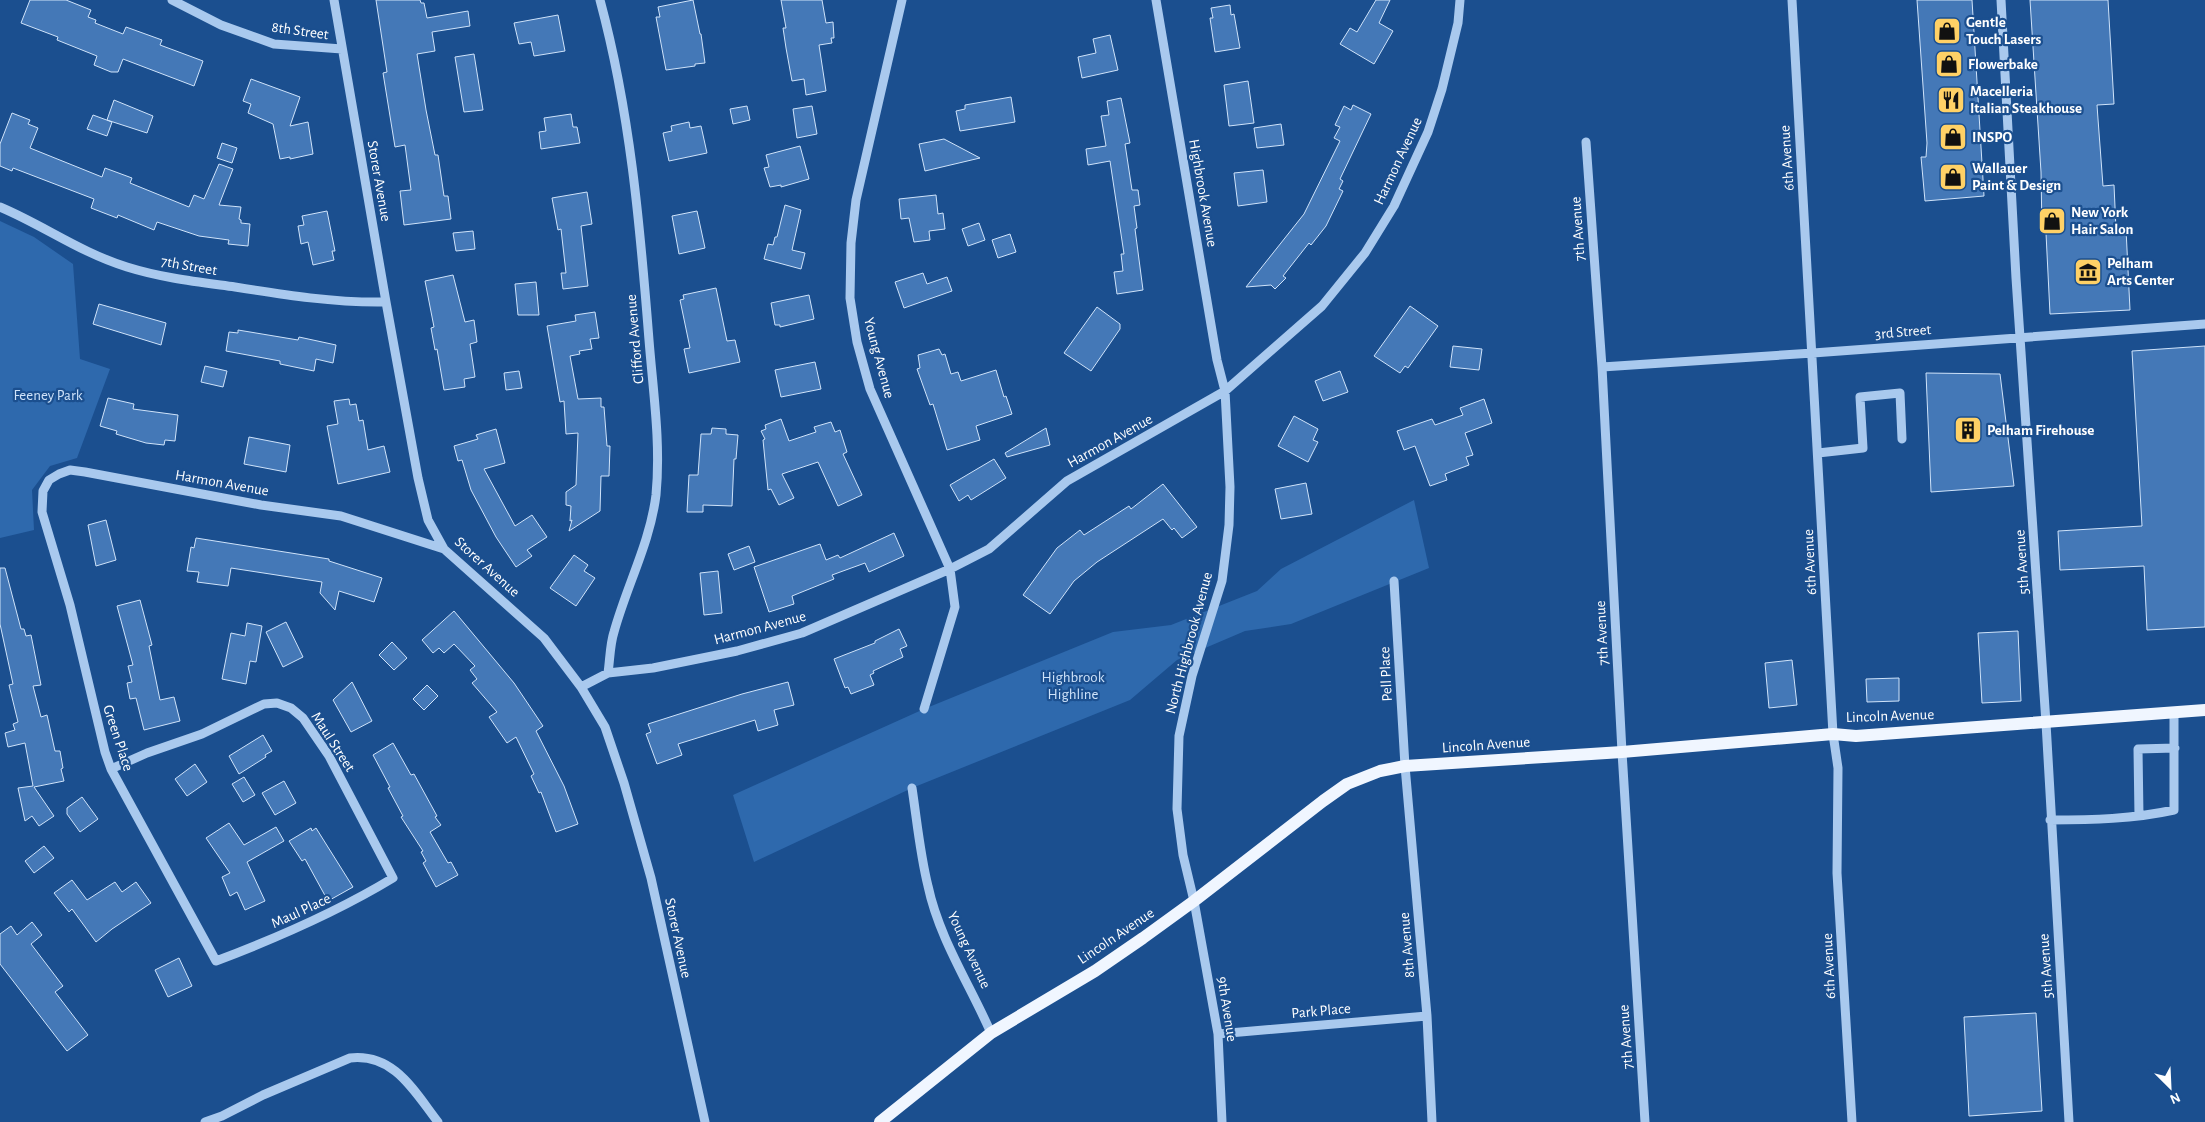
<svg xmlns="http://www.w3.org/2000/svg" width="2205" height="1122" viewBox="0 0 2205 1122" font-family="'Alegreya Sans',sans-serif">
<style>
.green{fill:#2e69ad}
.building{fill:#4478b7;stroke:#cfe3fa}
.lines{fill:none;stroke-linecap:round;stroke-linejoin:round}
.minor{stroke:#a9c9ee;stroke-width:9}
.major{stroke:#f0f6ff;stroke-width:12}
.labels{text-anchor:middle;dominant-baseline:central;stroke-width:4.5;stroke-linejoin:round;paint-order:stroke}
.poi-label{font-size:15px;font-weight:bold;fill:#fff;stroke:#1b4f8f;text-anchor:start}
.street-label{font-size:15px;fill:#fff;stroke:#1b4f8f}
.park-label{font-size:15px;fill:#cfe3fa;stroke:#1b4f8f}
</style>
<rect width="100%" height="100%" fill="#1b4f8f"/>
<!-- green -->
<path class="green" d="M 0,221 L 34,237 L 73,264 L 80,359 L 110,369 L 77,458 L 50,466 L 32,490 L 34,530 L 0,538 Z
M 1414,500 L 1429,568 L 1291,624 L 1245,631 L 1177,660 L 1130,700 L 912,788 L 754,862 L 733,795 L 924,709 L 1113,632 L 1171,625 L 1257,591 L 1281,569 Z"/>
<!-- building -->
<path class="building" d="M 30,0 L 66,0 L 91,10 L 88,17 L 96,20 L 95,23 L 123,34 L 126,27 L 162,40 L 160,45 L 203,61 L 194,86 L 123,59 L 118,72 L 111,72 L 94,65 L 97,56 L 57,40 L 58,37 L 21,23 Z
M 376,0 L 420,0 L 421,3 L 424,3 L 427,18 L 468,11 L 470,26 L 432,32 L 435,51 L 417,54 L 426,110 L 435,155 L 438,155 L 444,196 L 448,196 L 451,219 L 404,225 L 400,191 L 411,190 L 405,145 L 395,147 L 383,73 L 387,72 Z
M 693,0 L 700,34 L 701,34 L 705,63 L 695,64 L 695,66 L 666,70 L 656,17 L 660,17 L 658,7 Z
M 781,0 L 822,0 L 826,23 L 833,22 L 834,38 L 831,38 L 832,43 L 819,45 L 826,91 L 806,95 L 804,79 L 792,81 L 786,48 L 783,28 L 786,28 Z
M 1376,0 L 1390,0 L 1379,23 L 1393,31 L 1374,64 L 1340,44 L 1350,28 L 1357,32 Z
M 1917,0 L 1972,0 L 1984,196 L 1925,201 L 1921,157 L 1926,157 L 1927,143 Z
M 2030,0 L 2108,0 L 2114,104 L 2097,105 L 2098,119 L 2103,186 L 2114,185 L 2116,229 L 2126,229 L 2130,310 L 2050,314 L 2046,233 L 2042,233 L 2041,172 Z
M 1230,5 L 1231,15 L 1234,14 L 1240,48 L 1215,52 L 1210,18 L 1213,18 L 1211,8 Z
M 558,15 L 565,51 L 534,56 L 531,42 L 519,44 L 514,23 Z
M 1110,35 L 1118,70 L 1082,78 L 1078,57 L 1096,53 L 1093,39 Z
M 474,54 L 483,110 L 464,112 L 455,57 Z
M 251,79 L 300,97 L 290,126 L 308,122 L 313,154 L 290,159 L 290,157 L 280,159 L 273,124 L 248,113 L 251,104 L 243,101 Z
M 1248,81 L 1254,123 L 1229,126 L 1224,85 Z
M 1011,97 L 1015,122 L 960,131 L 956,111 L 965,109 L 965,105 Z
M 1121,98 L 1130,143 L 1125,144 L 1132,190 L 1138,190 L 1140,205 L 1134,206 L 1137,228 L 1135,229 L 1143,290 L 1117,294 L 1114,272 L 1123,271 L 1121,254 L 1124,254 L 1110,161 L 1088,165 L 1086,149 L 1106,146 L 1101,116 L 1109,115 L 1107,101 Z
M 114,100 L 153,116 L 147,133 L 107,120 Z
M 1353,105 L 1371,114 L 1340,179 L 1343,181 L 1339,189 L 1343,191 L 1326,226 L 1311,245 L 1309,243 L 1283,276 L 1286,278 L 1275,289 L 1271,285 L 1246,287 L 1304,214 L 1340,141 L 1334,138 L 1340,127 L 1335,125 L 1344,106 L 1351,110 Z
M 747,106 L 750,120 L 733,124 L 730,109 Z
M 812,106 L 817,134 L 797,138 L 793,109 Z
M 12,113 L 30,120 L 28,124 L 38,128 L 30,148 L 102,177 L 105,168 L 132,178 L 130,183 L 189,207 L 194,195 L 204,199 L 219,164 L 233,169 L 219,205 L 241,207 L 239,219 L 241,220 L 241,223 L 250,224 L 248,246 L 228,244 L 229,240 L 199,236 L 157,222 L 154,230 L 118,215 L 117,218 L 91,208 L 94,199 L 13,168 L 12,171 L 0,166 L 0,144 Z
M 571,114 L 573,127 L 577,127 L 580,143 L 541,149 L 539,132 L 546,131 L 544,118 Z
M 93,115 L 112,122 L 107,136 L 87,129 Z
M 689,122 L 690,128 L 701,126 L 707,153 L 669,161 L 663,133 L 672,131 L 671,126 Z
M 1281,124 L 1284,145 L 1257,148 L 1254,128 Z
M 944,139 L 980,158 L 925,171 L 919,144 Z
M 222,143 L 237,148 L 232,163 L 217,158 Z
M 800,146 L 809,179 L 781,187 L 781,185 L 770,187 L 764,168 L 769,167 L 766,155 Z
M 1263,170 L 1267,202 L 1238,206 L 1234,173 Z
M 587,192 L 592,224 L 581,226 L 588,286 L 563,289 L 561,273 L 566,273 L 561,229 L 558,230 L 552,198 Z
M 936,195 L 938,214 L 943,213 L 945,229 L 929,231 L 930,240 L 914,242 L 909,218 L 901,219 L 899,199 Z
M 785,205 L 801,210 L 792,250 L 805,253 L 801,269 L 764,259 L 768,244 L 773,245 L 775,237 L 777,237 Z
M 327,211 L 335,251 L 332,251 L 334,260 L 313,265 L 308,242 L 301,244 L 298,226 L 304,225 L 302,216 Z
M 697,211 L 705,248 L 679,254 L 672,216 Z
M 979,223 L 985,240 L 968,246 L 962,229 Z
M 473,231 L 475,249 L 456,251 L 453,233 Z
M 1010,234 L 1016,252 L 998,258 L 992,240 Z
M 923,273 L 927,284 L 947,277 L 952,291 L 904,308 L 895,282 Z
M 453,275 L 465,322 L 474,320 L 477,342 L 470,344 L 475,377 L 464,379 L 465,387 L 444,390 L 437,349 L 435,350 L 431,328 L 434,327 L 425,281 Z
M 536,282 L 539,315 L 518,315 L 515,284 Z
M 716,288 L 727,341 L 735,340 L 740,362 L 689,373 L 684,349 L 690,348 L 680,300 L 684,299 L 683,295 Z
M 809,295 L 814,319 L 780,327 L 780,325 L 775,325 L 771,303 Z
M 99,304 L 166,323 L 161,345 L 93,324 Z
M 1410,306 L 1438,326 L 1408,368 L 1405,366 L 1400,373 L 1374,356 Z
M 1097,307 L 1120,324 L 1120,329 L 1091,371 L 1064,353 Z
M 595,312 L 599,338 L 590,339 L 592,349 L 579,351 L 580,354 L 570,356 L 578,399 L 601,398 L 601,407 L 604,407 L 607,446 L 610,446 L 609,476 L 601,476 L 600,511 L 569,531 L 572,520 L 570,521 L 571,506 L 566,505 L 566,492 L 576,485 L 578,433 L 566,434 L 564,401 L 560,402 L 547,326 L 576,321 L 575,315 Z
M 238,330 L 298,340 L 299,337 L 336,345 L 333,363 L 316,359 L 314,371 L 280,364 L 280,361 L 226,351 L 229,332 L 238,333 Z
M 1453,346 L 1482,349 L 1479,370 L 1450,367 Z
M 2205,346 L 2205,627 L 2147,630 L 2144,566 L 2060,570 L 2058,531 L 2142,526 L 2132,351 Z
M 939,349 L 942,355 L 945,354 L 951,374 L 958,372 L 961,381 L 996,370 L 1004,397 L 1006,396 L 1012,414 L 976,426 L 980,440 L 947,450 L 933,404 L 930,405 L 917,369 L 920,368 L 918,355 Z
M 815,362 L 821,389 L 781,397 L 775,370 Z
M 205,366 L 227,371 L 223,387 L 201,382 Z
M 519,371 L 522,388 L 506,390 L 504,373 Z
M 1340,371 L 1348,392 L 1323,401 L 1315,381 Z
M 1926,373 L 2000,374 L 2014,486 L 1931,492 Z
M 108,398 L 134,404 L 133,409 L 178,415 L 175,441 L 165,440 L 164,445 L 146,443 L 116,434 L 117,431 L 100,426 Z
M 349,399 L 350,405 L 356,404 L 359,421 L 363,420 L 368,450 L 384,446 L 390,472 L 338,484 L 327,426 L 338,424 L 334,401 Z
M 1484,399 L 1492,423 L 1465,433 L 1473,455 L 1466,457 L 1469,465 L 1445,474 L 1447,480 L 1430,486 L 1415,446 L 1404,450 L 1397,431 L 1432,419 L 1435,425 L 1463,415 L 1460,408 Z
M 1294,416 L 1318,429 L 1313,440 L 1318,442 L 1308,462 L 1278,446 Z
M 781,419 L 789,441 L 816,432 L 814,427 L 831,422 L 835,432 L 840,430 L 847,452 L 843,454 L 862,495 L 838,506 L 818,462 L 782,474 L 794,498 L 779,505 L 771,489 L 768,490 L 763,440 L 765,439 L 761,431 L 766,429 L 765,425 Z
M 712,428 L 726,429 L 726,434 L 738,435 L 736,459 L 734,459 L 732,506 L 703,505 L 703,512 L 687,512 L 689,475 L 698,475 L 701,434 L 711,434 Z
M 1046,428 L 1050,445 L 1007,457 L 1005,453 Z
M 496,429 L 505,463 L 484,469 L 515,526 L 532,515 L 547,537 L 527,550 L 532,556 L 516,567 L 496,537 L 471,490 L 462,460 L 458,461 L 454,446 L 478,439 L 476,435 Z
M 249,437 L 290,445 L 286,472 L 244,464 Z
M 994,459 L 1006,478 L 971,500 L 968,495 L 959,501 L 950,485 Z
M 1306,483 L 1312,514 L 1281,519 L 1275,489 Z
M 1163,484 L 1197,527 L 1182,538 L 1174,528 L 1172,530 L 1163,519 L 1097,562 L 1074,581 L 1050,614 L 1023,595 L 1057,548 L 1080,530 L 1084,535 L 1129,506 L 1131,509 Z
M 106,520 L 116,560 L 96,566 L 88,525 Z
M 894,533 L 904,556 L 869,572 L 865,563 L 832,575 L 834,579 L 792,596 L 794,604 L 769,612 L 754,567 L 820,544 L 826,560 L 838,555 L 840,558 Z
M 196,538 L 329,559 L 329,561 L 382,578 L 374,602 L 339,591 L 335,610 L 320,593 L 322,582 L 231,568 L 228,586 L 197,582 L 199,572 L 187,571 L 191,547 L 194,548 Z
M 749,546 L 755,562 L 734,570 L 728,554 Z
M 574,555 L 588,565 L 584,571 L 595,578 L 576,606 L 550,588 Z
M 0,568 L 5,568 L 21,629 L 24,629 L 26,636 L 31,635 L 41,685 L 33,686 L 41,717 L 47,715 L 55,751 L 60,751 L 63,768 L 61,769 L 64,781 L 34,787 L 54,816 L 39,826 L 32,816 L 25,821 L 18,788 L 33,786 L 25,743 L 8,747 L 5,733 L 15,730 L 13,724 L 18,722 L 9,685 L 13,684 L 0,624 Z
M 718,571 L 722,613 L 704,615 L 700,573 Z
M 140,600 L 152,645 L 149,646 L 160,700 L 174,697 L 180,721 L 144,730 L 136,698 L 130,699 L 127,683 L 132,682 L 128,666 L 133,665 L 117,606 Z
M 454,611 L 514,683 L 543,726 L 536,731 L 564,786 L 578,824 L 556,832 L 541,792 L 539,793 L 531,776 L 534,774 L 516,737 L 507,743 L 489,717 L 497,712 L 472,683 L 477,679 L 470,670 L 475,666 L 454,644 L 444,653 L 439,648 L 433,653 L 422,640 Z
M 286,622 L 303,657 L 283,667 L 266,632 Z
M 247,623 L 262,626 L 256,662 L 250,661 L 246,684 L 222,679 L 231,633 L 245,636 Z
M 899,629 L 907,646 L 900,649 L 903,657 L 873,671 L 874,673 L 870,675 L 874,685 L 851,694 L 848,687 L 845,688 L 834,659 L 875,643 L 875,641 Z
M 2018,631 L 2021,701 L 1982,703 L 1978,633 Z
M 392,642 L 407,658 L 394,670 L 379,655 Z
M 1792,660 L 1797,705 L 1769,708 L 1765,663 Z
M 1899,678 L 1899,701 L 1867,702 L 1866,679 Z
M 352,682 L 372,721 L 351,732 L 333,700 Z
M 788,682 L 794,705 L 774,710 L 778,725 L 758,731 L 755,720 L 678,744 L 682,755 L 657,764 L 646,734 L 651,732 L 648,724 L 742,694 Z
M 427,685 L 438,696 L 424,710 L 413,699 Z
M 263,735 L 272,751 L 265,755 L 266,757 L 239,774 L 229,756 Z
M 393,743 L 411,775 L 414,774 L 437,816 L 435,817 L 441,825 L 430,832 L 448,863 L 451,862 L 458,875 L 436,887 L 423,863 L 426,861 L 421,852 L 423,851 L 401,817 L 403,816 L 388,788 L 390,787 L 373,755 Z
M 195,764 L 207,782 L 187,796 L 175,779 Z
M 244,777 L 255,795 L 243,802 L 232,784 Z
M 284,781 L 296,803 L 275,815 L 262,793 Z
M 82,797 L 98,819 L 80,832 L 67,814 L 67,808 Z
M 229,823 L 244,845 L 276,827 L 284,841 L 247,862 L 265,901 L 245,910 L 237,892 L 230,896 L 222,877 L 230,873 L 206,838 Z
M 311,828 L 312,831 L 316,828 L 353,887 L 328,901 L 305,859 L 302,861 L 289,841 Z
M 44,846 L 54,858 L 34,873 L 25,861 Z
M 72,880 L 87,900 L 115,882 L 122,892 L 136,882 L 151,903 L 112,929 L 96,942 L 72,909 L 69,912 L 54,893 Z
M 32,922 L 42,935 L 31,944 L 63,986 L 55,992 L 88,1035 L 67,1051 L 0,964 L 0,934 L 11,926 L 17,935 Z
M 179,958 L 192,986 L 168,997 L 155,970 Z
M 2036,1013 L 2042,1111 L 1969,1116 L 1964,1017 Z"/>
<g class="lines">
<!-- minor -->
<path class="minor" d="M 172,0 L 221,25 L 274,44 L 342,49
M 334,0 L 386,302 L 418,478 L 428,520 L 444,549 L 544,638 L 581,687 L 605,727 L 624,783 L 651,878 L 705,1122
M 600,0 C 630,111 640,225 649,340 C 653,391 661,443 656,495 C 650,543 627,585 614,632 C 610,644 610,659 608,673
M 902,0 L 856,200 L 851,243 L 850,298 L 857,342 L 870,389 L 950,569 L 955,607 L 924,709
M 1156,0 L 1217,360 L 1225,391 L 1230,487 L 1229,525 L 1222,581 L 1192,676 L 1179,736 L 1177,809 L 1183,855 L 1194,901 L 1218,1034 L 1222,1122
M 1792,0 L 1833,734 L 1838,768 L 1837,873 L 1852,1122
M 2001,0 L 2016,278 L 2046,723 L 2069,1122
M 1586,142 L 1602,367 L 1622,752 L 1645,1122
M 0,207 C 43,225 81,253 127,267 C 162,278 199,282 235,287 C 285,295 335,303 386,302
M 1602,367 L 1813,353 L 2205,324
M 1818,453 L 1863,448 L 1860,397 L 1900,393 L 1902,439
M 1394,581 L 1405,766 L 1427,1016 L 1432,1122
M 581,687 L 608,673 L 653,668 L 737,651 L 802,633 L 950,569 L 989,549 L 1067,481 L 1225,391 L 1322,306 L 1365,253 L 1394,206 L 1428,132 L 1442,89 L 1458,23 L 1460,0
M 111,769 L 147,753 L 202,734 L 264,704 L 277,703 L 291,708 L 303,718 L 329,756 L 393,878 C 337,912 277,938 216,961 L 111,769 L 105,752 L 70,605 L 42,512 L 43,491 L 49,480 L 59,474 L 70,470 L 85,472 L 261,505 L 341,516 L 444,549
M 912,788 C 917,821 920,854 928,886 C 939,938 970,985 991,1033
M 2139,816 L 2138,749 L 2175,748
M 2050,820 C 2092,820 2133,819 2174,810 L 2174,712
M 1218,1034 L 1427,1016
M 205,1122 L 222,1116 L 263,1095 L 350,1058 C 394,1053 414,1091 438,1122"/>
<!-- major -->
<path class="major" d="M 880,1122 L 991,1033 L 1095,971 L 1143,938 L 1194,901 L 1323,801 L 1347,784 L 1380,771 L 1405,766 L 1622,752 L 1833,734 L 1856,736 L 2205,710"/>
</g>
<!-- icons -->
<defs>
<g id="shop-square" transform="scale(1.4375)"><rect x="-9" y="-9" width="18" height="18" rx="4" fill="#ffd166" stroke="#1b4f8f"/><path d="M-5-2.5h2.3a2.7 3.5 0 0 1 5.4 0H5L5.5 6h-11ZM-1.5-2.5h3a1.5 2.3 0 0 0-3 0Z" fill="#111"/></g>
<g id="restaurant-square" transform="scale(1.4375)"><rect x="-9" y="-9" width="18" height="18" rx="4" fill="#ffd166" stroke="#1b4f8f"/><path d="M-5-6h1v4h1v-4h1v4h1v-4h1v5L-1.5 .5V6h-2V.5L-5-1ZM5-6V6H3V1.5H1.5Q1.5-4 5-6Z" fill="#111"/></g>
<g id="museum-square" transform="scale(1.4375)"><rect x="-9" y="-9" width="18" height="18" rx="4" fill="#ffd166" stroke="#1b4f8f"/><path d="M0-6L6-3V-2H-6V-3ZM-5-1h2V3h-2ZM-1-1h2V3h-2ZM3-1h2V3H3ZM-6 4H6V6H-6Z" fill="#111"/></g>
<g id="building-square" transform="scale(1.4375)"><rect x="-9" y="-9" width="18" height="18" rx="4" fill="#ffd166" stroke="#1b4f8f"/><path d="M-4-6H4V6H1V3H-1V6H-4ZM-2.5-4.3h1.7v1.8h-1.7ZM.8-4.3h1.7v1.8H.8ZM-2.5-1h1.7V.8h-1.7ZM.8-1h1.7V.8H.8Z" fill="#111"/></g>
</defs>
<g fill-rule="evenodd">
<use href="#shop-square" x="1947" y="31"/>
<use href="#shop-square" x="1949" y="64"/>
<use href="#restaurant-square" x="1951" y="100"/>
<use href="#shop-square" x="1953" y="137"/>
<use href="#shop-square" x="1953" y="177"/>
<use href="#shop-square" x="2052" y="221"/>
<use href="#museum-square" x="2088" y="272"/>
<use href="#building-square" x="1968" y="430"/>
</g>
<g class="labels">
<!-- poi labels -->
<g class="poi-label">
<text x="1966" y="22">Gentle<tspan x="1966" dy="17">Touch Lasers</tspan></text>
<text x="1968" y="64">Flowerbake</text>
<text x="1970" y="91">Macelleria<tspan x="1970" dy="17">Italian Steakhouse</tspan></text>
<text x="1972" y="137">INSPO</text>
<text x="1972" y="168">Wallauer<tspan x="1972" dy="17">Paint &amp; Design</tspan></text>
<text x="2071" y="212">New York<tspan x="2071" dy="17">Hair Salon</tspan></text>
<text x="2107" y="263">Pelham<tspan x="2107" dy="17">Arts Center</tspan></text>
<text x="1987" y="430">Pelham Firehouse</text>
</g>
<!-- street labels -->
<g class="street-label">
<text transform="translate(300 31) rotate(8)">8th Street</text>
<text transform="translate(1787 158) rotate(-94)">6th Avenue</text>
<text transform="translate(1398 161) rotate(-65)">Harmon Avenue</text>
<text transform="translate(379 181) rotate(80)">Storer Avenue</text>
<text transform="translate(1203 193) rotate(80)">Highbrook Avenue</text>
<text transform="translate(1578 229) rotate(-94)">7th Avenue</text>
<text transform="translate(189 266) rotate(10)">7th Street</text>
<text transform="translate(1903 332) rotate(-5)">3rd Street</text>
<text transform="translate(635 339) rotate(-95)">Clifford Avenue</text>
<text transform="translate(879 358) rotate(75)">Young Avenue</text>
<text transform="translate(1110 441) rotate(-29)">Harmon Avenue</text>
<text transform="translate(222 483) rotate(10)">Harmon Avenue</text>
<text transform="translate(1810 562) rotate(-93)">6th Avenue</text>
<text transform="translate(2022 562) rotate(-94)">5th Avenue</text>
<text transform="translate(487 567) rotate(42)">Storer Avenue</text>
<text transform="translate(760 628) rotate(-15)">Harmon Avenue</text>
<text transform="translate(1602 633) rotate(-93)">7th Avenue</text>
<text transform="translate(1189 643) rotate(-75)">North Highbrook Avenue</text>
<text transform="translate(1386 674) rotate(-93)">Pell Place</text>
<text transform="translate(1890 716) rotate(-2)">Lincoln Avenue</text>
<text transform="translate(118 738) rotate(72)">Green Place</text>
<text transform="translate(333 742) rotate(57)">Maul Street</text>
<text transform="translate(1486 745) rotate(-4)">Lincoln Avenue</text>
<text transform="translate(301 911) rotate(-25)">Maul Place</text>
<text transform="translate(1116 936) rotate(-34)">Lincoln Avenue</text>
<text transform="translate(678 938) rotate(78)">Storer Avenue</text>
<text transform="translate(1407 945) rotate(-95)">8th Avenue</text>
<text transform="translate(969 950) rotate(65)">Young Avenue</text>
<text transform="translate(1829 966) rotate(-93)">6th Avenue</text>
<text transform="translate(2046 966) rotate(-94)">5th Avenue</text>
<text transform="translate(1227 1009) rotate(81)">9th Avenue</text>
<text transform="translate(1321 1011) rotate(-5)">Park Place</text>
<text transform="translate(1626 1037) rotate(-94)">7th Avenue</text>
</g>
<!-- park labels -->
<g class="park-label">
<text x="48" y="395">Feeney Park</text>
<text x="1073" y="677">Highbrook<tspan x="1073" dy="17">Highline</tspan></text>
</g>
</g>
<!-- north arrow -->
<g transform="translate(2170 1087) rotate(156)" stroke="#1b4f8f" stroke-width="4" paint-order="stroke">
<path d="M0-4L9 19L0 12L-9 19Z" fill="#ffffff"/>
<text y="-8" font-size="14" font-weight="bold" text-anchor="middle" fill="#ffffff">N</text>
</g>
</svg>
